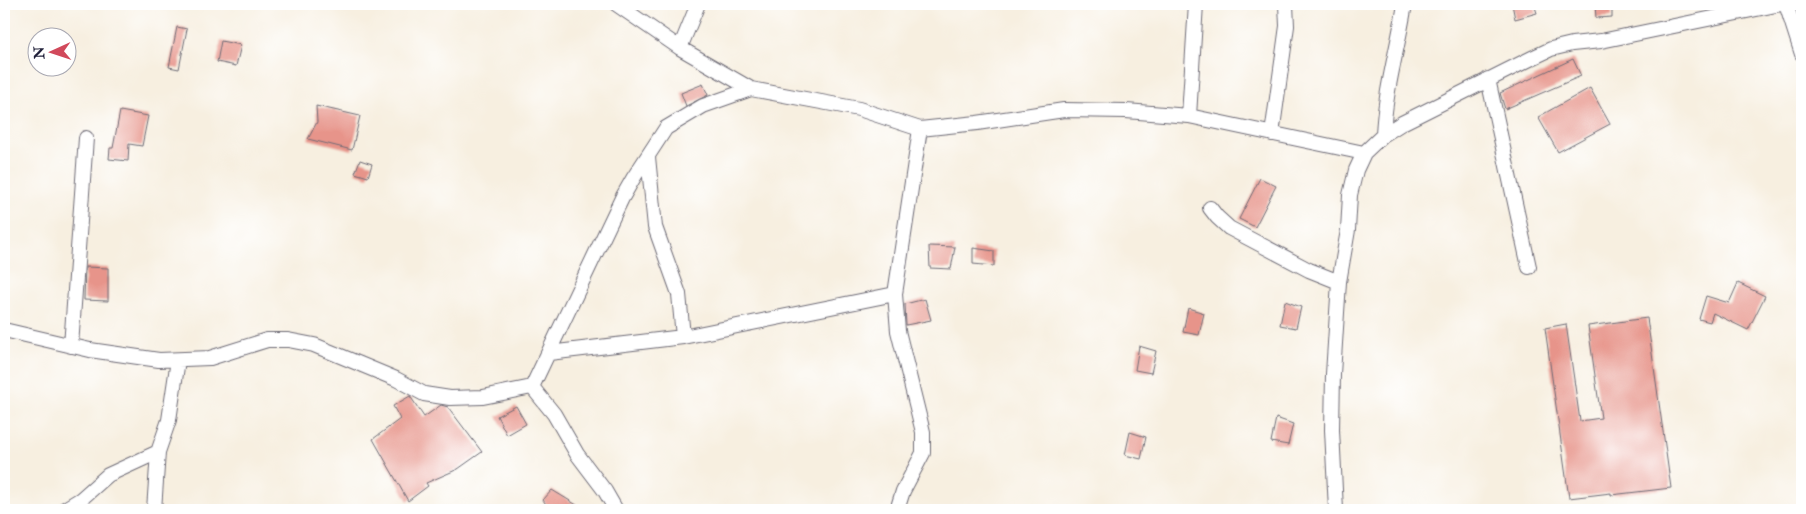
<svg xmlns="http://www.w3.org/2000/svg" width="1806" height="514" viewBox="0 0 1806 514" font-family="'IM FELL Double Pica',serif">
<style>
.building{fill:#e7948a}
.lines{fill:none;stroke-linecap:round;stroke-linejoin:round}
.minor-casing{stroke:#6d6a75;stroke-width:16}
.minor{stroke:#fff;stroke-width:14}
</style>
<rect width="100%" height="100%" fill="#fff"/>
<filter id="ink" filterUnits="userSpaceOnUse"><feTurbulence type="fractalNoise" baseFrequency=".02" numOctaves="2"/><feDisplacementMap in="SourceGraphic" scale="10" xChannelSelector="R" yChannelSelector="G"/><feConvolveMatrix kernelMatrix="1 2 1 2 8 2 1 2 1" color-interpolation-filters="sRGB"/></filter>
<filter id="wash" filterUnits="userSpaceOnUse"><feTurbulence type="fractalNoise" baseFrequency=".0096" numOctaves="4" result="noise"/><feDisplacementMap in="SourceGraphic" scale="20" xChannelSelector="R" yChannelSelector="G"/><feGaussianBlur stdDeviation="1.12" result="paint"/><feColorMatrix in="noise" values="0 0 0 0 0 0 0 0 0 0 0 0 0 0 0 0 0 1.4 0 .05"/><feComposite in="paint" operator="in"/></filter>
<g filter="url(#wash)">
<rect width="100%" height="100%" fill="#f7efe0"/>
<g id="blocks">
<!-- building -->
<path class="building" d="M 1512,4 L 1534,4 L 1537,13 L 1515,19 Z
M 1595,4 L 1612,4 L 1612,17 L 1596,18 Z
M 177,27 L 187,29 L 179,69 L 169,67 Z
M 221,41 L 241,45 L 236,66 L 217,62 Z
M 1573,59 L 1581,76 L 1505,109 L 1500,93 Z
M 703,84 L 708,95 L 686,106 L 681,93 Z
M 1590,88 L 1610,124 L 1558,152 L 1538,117 Z
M 316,106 L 360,116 L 352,150 L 308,139 L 317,122 Z
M 120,111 L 148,116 L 142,146 L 129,144 L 128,161 L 109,159 L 110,148 L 113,148 Z
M 360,160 L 372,164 L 368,177 L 355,173 Z
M 1260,178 L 1276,186 L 1255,227 L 1239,219 Z
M 929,246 L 955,247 L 951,269 L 930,268 Z
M 973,248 L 994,251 L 994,266 L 973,264 Z
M 85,267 L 108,268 L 108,301 L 84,300 Z
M 1738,283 L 1765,296 L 1748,330 L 1713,313 L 1710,322 L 1699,319 L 1706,296 L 1729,303 Z
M 925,299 L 931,320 L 906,325 L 905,304 Z
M 1285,301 L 1301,307 L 1296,328 L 1280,325 Z
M 1188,308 L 1204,313 L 1199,335 L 1183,332 Z
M 1647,318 L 1671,488 L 1611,495 L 1611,493 L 1569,498 L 1545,328 L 1566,324 L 1580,421 L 1601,418 L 1588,326 Z
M 1139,346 L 1156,351 L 1151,373 L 1135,370 Z
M 410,396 L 424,417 L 441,405 L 448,407 L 482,452 L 458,469 L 426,483 L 428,486 L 408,501 L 373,439 L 400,419 L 393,406 Z
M 516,406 L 526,424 L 507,435 L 497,416 Z
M 1276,418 L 1293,424 L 1288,445 L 1271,442 Z
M 1130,432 L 1146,437 L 1141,459 L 1125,455 Z
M 552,490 L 585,510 L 550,510 L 543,500 Z"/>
</g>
</g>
<g filter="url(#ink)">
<use href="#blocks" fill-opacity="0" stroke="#6d6a75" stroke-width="1"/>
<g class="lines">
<!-- minor casing -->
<g class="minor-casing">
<path id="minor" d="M 616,4 L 680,48 L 751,89
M 1786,4 L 1802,54
M 680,48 L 698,4
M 1488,79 L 1529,267
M 1189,116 L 1196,4
M 1272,134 L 1287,26 L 1286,4
M 1383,135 C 1385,90 1398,48 1405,4
M 648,157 L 655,227 L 679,294 L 683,337
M 1210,208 L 1217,217 L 1229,228 L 1309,270 L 1339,282
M 4,330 L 90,350 L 159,360 L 210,358 L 267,340 L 288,340 L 314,345 L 396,379 L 424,394 L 450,398 L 483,397 L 532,387 L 622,198 L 634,177 L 666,128 L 703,106 L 751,89 L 859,109 L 920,129 L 977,123 L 1064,110 L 1126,111 L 1189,116 L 1364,153
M 71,346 L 86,138
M 549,353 L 683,337 L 895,294
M 532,387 L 554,414 L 577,454 L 605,491 L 616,510
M 63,510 L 81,499 L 108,475 L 158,452
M 154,510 L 158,452 L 169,420 L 178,360
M 897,510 L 903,491 L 923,453 L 923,432 L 898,331 L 895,294 L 920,129
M 1336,510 L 1332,430 L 1333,374 L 1339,282 L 1348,230 L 1350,195 L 1356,170 L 1364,153 L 1383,135 L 1402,123 L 1532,58 L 1551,49 L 1572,44 L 1601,41 L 1781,4"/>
</g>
<!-- minor -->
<use href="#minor" class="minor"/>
</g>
</g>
<!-- margin -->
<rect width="1806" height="514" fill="none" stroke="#fff" stroke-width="20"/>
<!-- north arrow -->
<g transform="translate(52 52) rotate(267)"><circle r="24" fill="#ffffff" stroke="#a7a7b1"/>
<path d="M0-4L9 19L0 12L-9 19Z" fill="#d1495b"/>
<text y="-8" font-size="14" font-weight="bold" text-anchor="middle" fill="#22223b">N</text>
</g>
</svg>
